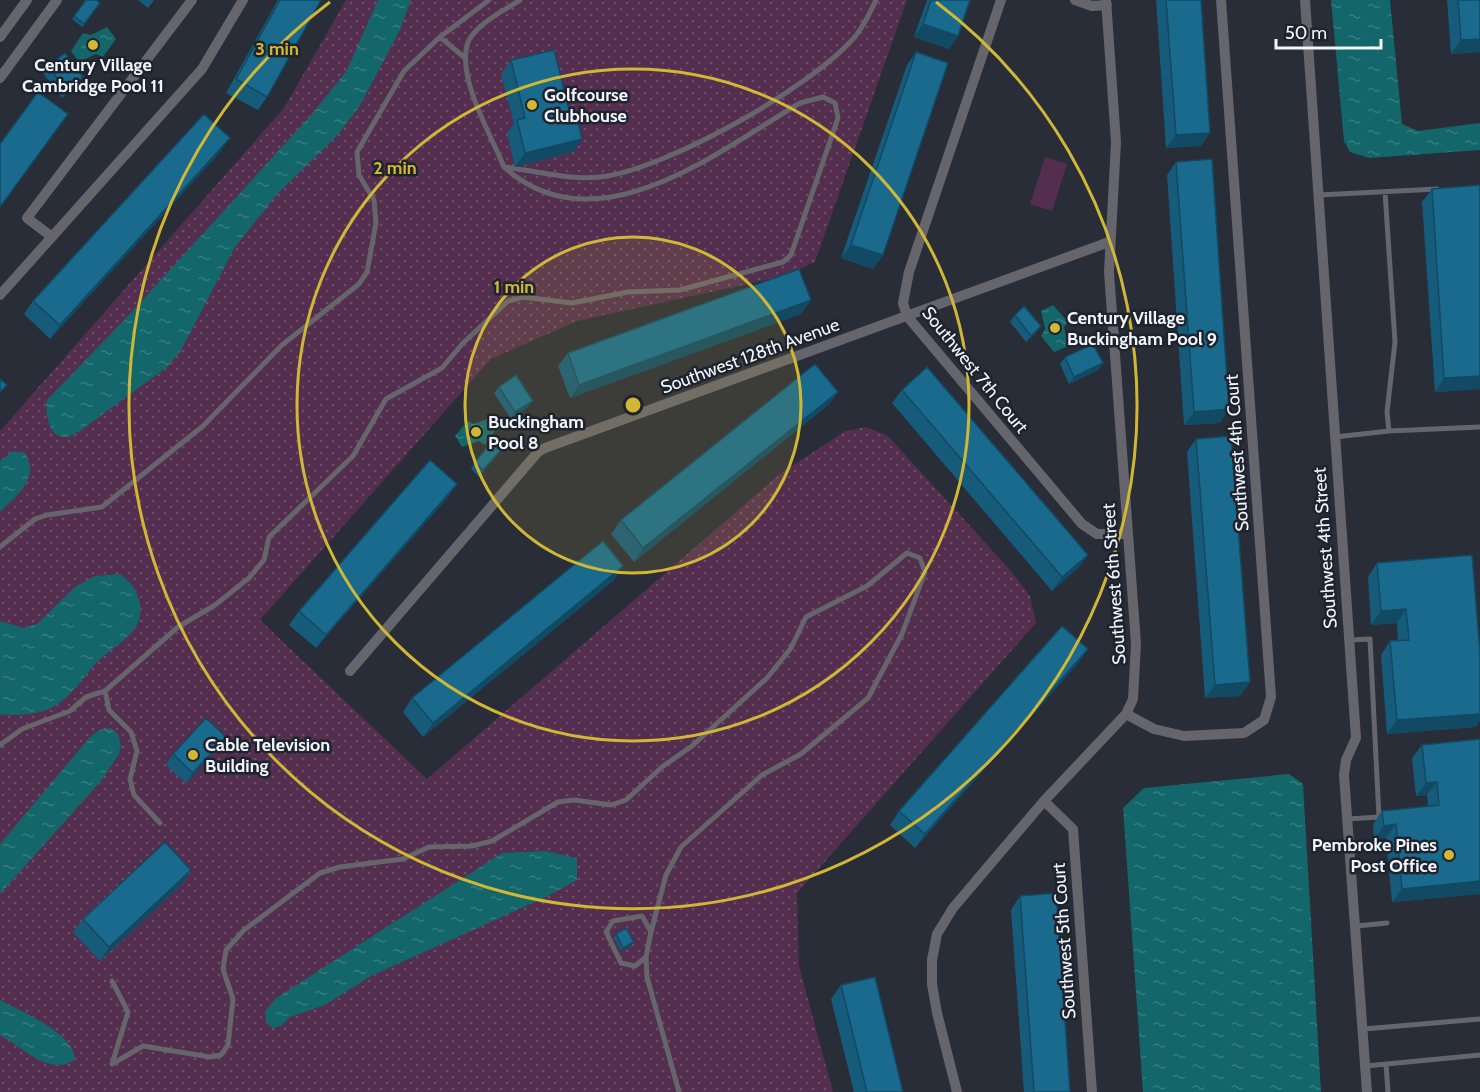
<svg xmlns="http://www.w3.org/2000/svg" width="1480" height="1092" viewBox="0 0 1480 1092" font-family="Cabin,sans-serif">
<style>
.grass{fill:url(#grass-dots)}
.pitch{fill:#532e4e}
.water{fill:url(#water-ripples)}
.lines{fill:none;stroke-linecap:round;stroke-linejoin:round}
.lane{stroke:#66656b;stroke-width:5}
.street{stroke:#66656b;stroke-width:10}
.wall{fill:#165b79}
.shaded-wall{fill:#124a63}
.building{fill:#196a8d;stroke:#124a63;stroke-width:1.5}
.ring{fill:none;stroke:#d0b736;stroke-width:3}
.poi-dot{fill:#d0b736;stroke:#1e232e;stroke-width:2}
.labels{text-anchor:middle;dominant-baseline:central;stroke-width:5;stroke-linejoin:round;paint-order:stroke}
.poi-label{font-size:18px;font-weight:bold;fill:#f1f5fc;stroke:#1e232e;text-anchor:start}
.street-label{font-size:18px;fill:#f1f5fc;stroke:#1e232e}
.centre{fill:#d0b736;stroke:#1e232e;stroke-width:3}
.ring-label{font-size:18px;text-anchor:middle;font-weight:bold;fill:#d0b736;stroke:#1e232e;stroke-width:5;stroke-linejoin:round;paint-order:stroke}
</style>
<defs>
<pattern id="grass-dots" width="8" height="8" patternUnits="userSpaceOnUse" patternTransform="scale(1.5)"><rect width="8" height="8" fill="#532e4e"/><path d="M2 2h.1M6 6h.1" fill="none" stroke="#6c4d68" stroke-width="1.8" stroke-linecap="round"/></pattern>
<pattern id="water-ripples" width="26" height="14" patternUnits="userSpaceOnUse" patternTransform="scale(1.5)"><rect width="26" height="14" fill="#136669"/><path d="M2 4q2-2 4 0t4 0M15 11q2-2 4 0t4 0" fill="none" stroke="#367c7f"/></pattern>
</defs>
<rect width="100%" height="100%" fill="#282d38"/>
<!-- grass -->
<path class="grass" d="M 346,0 L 907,0 L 815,262 L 785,276 L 577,321 L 491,359 L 260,620 L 427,779 L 780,474 L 845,431 L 866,427 L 888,436 L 1010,570 L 1030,596 L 1036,623 L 797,893 L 799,966 L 833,1092 L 0,1092 L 0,431 L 284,108 Z"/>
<!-- pitch -->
<path class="pitch" d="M 1045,157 L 1067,164 L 1052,211 L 1030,204 Z"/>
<!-- water -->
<path class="water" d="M 378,0 L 411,0 L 399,32 L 359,107 L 337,136 L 279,192 L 235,247 L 180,352 L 167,367 L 80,431 C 76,432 70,437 66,437 C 48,438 45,412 47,400 L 127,317 L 311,115 L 347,70 Z
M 1331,0 L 1390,0 L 1402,124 L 1418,131 L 1480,123 L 1480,150 L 1369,158 L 1350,152 L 1344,141 Z
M 107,27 L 116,39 L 103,57 L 96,54 L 79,62 L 71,51 L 83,33 L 91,35 Z
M 1053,305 L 1068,322 L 1064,327 L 1068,346 L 1054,352 L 1041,336 L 1045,329 L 1041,311 Z
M 491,418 L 497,428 L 485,445 L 479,441 L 462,447 L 455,436 L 468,421 L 473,424 Z
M 13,451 L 25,453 C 40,477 18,495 0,512 L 0,461 Z
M 120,574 C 139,586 149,614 131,633 C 121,644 107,652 96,663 C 83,678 66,704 46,710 C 33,715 14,716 0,714 L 0,621 L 24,628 L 37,624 L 75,587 L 95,576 Z
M 111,728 L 118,734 L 121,745 L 119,754 L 101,781 L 0,894 L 0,844 L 90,737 L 99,730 Z
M 1289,774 L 1303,784 L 1321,1092 L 1143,1092 L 1123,808 L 1144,788 Z
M 545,851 L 577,858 L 577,880 L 548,896 L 371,976 L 325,1005 L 290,1017 L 281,1026 L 272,1028 L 266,1022 L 265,1011 L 276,998 L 502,853 Z
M 0,1000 C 22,1012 73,1032 75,1059 C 51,1078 22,1047 0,1035 Z"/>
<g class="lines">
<!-- lane -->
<path class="lane" d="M 520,0 C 505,10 478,23 469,40 C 454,73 491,135 504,167 C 538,171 574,182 608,176 C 674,164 808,89 853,39 C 862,29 870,13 876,0
M 465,58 L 440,37 L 489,0
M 1385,192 L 1395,342 L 1387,412 L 1389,431
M 1319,195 L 1437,189
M 1335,437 L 1389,431 L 1480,427
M 0,547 L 35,519 L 47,515 L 102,507 L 203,426 L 282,345 L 359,284 L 367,272 L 376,223 L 374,200 L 359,175 L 357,152 L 404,71 L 440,37
M 105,691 L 109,710 L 131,732 L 137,751 L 130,779 L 134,795 L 160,823
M 0,745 L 22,729 L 70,711 L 86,697 L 105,691 L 178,627 L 215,605 L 249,578 L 264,560 L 269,537 L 353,456 L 386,399 L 442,368 L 463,343 L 508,301 L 523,297 L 572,303 L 628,292 L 680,290 L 783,262 L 791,255 L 838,118 L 835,103 L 823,97 L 800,103 C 717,152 596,250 504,167
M 1348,819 L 1379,817 L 1370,639 L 1350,640
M 1356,926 L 1387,923
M 646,957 L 635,966 L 621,963 L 606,932 L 613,921 L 642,916 L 651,932
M 112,981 L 128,1012 L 112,1064
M 1364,1029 L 1480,1019
M 112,1064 L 143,1046 L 210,1057 L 221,1055 L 228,1045 L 233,999 L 223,969 L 226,950 L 244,930 L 320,873 L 340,867 L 403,859 L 429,847 L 472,846 L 492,841 L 558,802 L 574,800 L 611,805 L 626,800 L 662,767 L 692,746 L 767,678 L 791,648 L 806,617 L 867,586 L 907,553 L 920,558 L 925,572 L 902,634 L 868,698 L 801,754 L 762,775 L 681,847 L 666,875 L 651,932 L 646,957 L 647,977 L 679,1092
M 1386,1064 L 1388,1092
M 1366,1066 L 1480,1055"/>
<!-- street -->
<path class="street" d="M 1001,0 L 909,272 L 903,303 L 907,316 L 1082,524 L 1097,534 L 1127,534
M 1075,0 L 1092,6 L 1107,5
M 1305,0 L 1356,738 L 1346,760 L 1344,775 L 1367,1092
M 0,37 L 27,0
M 0,78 L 57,0
M 52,237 L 27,218 L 192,0
M 0,295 L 202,69 L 243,0
M 350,671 L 538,452 L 545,448 L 1109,242
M 1126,714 L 1154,729 L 1184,736 L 1244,733 L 1264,720 L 1271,697 L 1221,0
M 1044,801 L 1073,829 L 1092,1092
M 957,1092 L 937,1013 L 932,984 L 932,960 L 937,934 L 953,908 L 1044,801 L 1126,714 L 1133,699 L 1136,644 L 1109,272 L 1116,142 L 1106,0"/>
</g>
<!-- wall -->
<path class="wall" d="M 86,0 L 100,3 L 82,27 L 72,19 Z
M 138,0 L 154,0 L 148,8 Z
M 278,0 L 321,0 L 267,97 L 258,110 L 226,93 Z
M 927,0 L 970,0 L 958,36 L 949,49 L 914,37 Z
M 1156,0 L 1201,0 L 1201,146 L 1166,148 Z
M 1447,0 L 1480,0 L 1480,52 L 1451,54 Z
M 916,52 L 883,255 L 873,269 L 841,258 L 907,65 Z
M 511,60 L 569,110 L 582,139 L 573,152 L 515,167 L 507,133 L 514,124 L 501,74 Z
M 48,66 L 78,84 L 62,98 L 43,73 Z
M 221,151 L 50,339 L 24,314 L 33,301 Z
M 1176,162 L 1229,409 L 1220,423 L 1184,425 L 1167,175 Z
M 1480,185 L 1480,389 L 1435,392 L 1422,202 L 1432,189 Z
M 801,314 L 570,398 L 558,366 L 568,353 Z
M 1015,315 L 1036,333 L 1026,342 L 1010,322 Z
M 1065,357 L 1103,363 L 1098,370 L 1069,384 L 1060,364 Z
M 499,387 L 528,407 L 511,419 L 494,393 Z
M 902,390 L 1088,555 L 1078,568 L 1052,591 L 892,403 Z
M 838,392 L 828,405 L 634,562 L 611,534 L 621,520 Z
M 1196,439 L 1250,682 L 1240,696 L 1205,698 L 1187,452 Z
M 500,451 L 479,477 L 471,469 L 475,462 Z
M 448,497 L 316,648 L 289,625 L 299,611 Z
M 1377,563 L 1480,653 L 1480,720 L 1476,727 L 1387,734 L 1381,655 L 1390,641 L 1398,641 L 1397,623 L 1371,625 L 1368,577 Z
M 614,580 L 423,737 L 403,712 L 412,698 Z
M 1079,662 L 915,848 L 890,825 L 899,811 Z
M 226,737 L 219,747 L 186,783 L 166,765 L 173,754 Z
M 1480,739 L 1480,894 L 1392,902 L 1386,838 L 1374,839 L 1373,824 L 1382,811 L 1428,806 L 1427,795 L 1416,796 L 1412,758 L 1422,745 Z
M 191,870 L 182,884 L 100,961 L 73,932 L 83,919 Z
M 1020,896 L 1070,1092 L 1024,1092 L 1011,910 Z
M 616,934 L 631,946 L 621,951 L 614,937 Z
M 841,985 L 903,1092 L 854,1092 L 831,999 Z"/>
<!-- shaded-wall -->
<path class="shaded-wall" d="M 923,24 L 958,36 L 949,49 L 914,37 Z
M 1480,39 L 1480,52 L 1451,54 L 1461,40 Z
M 83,77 L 78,84 L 62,98 L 67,91 Z
M 1210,133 L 1201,146 L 1166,148 L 1176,135 Z
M 230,138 L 221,151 L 50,339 L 60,325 Z
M 582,139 L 573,152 L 515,167 L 525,153 Z
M 851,245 L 883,255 L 873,269 L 841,258 Z
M 811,300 L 801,314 L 570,398 L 579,385 Z
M 1041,326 L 1036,333 L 1026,342 L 1031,336 Z
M 1103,363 L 1098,370 L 1069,384 L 1074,377 Z
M 1480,376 L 1480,389 L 1435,392 L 1444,378 Z
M 838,392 L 828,405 L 634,562 L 643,548 Z
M 533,401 L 528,407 L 511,419 L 515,412 Z
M 1229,409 L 1220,423 L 1184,425 L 1194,412 Z
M 500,451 L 495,458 L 479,477 L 483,470 Z
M 457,484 L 448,497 L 316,648 L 326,635 Z
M 1088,555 L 1078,568 L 1052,591 L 1062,577 Z
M 623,566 L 614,580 L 423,737 L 433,723 Z
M 1406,609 L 1397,623 L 1371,625 L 1381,611 Z
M 1088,649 L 1079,662 L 915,848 L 925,834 Z
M 1250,682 L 1240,696 L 1205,698 L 1215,685 Z
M 1480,714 L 1480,720 L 1476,727 L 1387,734 L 1397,720 Z
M 226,737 L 219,747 L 186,783 L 193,773 Z
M 1437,782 L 1427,795 L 1416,796 L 1426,783 Z
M 1396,824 L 1386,838 L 1374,839 L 1384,826 Z
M 191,870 L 182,884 L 100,961 L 109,947 Z
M 1480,881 L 1480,894 L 1392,902 L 1402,889 Z
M 634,942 L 631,946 L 621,951 L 623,948 Z"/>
<!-- building -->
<path class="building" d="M 86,0 L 96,0 L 100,3 L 84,24 L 74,16 Z
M 280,0 L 321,0 L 267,97 L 236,79 Z
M 931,0 L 970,0 L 958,36 L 923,24 Z
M 1166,0 L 1201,0 L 1210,133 L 1176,135 Z
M 1458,0 L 1480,0 L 1480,39 L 1461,40 Z
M 554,50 L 569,110 L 575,109 L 582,139 L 525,153 L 517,120 L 525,118 L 511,60 Z
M 916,52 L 948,63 L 883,255 L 851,245 Z
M 65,53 L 83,77 L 67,91 L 48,66 Z
M 38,92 L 68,114 L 0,207 L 0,144 Z
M 204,114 L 230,138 L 60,325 L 33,301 Z
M 1212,159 L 1229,409 L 1194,412 L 1176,162 Z
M 1480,185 L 1480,376 L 1444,378 L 1432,189 Z
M 799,269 L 811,300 L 579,385 L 568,353 Z
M 1024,306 L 1041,326 L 1031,336 L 1015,315 Z
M 1093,344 L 1103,363 L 1074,377 L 1065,357 Z
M 815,364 L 838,392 L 643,548 L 621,520 Z
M 927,367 L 1088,555 L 1062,577 L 902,390 Z
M 516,375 L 533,401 L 515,412 L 499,387 Z
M 0,379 L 7,385 L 0,392 Z
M 1231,436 L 1250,682 L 1215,685 L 1196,439 Z
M 491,443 L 500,451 L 483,470 L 475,462 Z
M 430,460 L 457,484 L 326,635 L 299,611 Z
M 603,541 L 623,566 L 433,723 L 412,698 Z
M 1472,555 L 1480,653 L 1480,714 L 1397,720 L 1390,641 L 1409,640 L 1406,609 L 1381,611 L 1377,563 Z
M 1062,626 L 1088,649 L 925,834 L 899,811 Z
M 206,718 L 226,737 L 193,773 L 173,754 Z
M 1480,739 L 1480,881 L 1402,889 L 1396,824 L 1384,826 L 1382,811 L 1439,805 L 1437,782 L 1426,783 L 1422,745 Z
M 165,842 L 191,870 L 109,947 L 83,919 Z
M 1056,893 L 1070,1092 L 1034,1092 L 1020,896 Z
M 626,928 L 634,942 L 623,948 L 616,934 Z
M 875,977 L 903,1092 L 867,1092 L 841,985 Z"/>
<!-- distance rings -->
<circle cx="633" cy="405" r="168" fill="#d0b736" fill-opacity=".12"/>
<g class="ring">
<circle cx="633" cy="405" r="168"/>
<circle cx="633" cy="405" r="336"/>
<path d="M936 2A504 504 0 1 1 330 2"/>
</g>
<!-- markers -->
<g class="poi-dot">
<circle cx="93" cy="45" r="6"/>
<circle cx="532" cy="105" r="6"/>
<circle cx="1055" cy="328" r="6"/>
<circle cx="476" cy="432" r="6"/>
<circle cx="193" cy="755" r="6"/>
<circle cx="1449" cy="855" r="6"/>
</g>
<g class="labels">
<!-- poi labels -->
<g class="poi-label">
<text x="93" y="65" text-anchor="middle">Century Village<tspan x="93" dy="21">Cambridge Pool 11</tspan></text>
<text x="544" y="95">Golfcourse<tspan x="544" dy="21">Clubhouse</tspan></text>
<text x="1067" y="318">Century Village<tspan x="1067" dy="21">Buckingham Pool 9</tspan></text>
<text x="488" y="422">Buckingham<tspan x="488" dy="21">Pool 8</tspan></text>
<text x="205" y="745">Cable Television<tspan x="205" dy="21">Building</tspan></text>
<text x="1437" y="845" text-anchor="end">Pembroke Pines<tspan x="1437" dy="21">Post Office</tspan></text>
</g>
<!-- street labels -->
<g class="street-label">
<text transform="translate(750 356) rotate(-20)">Southwest 128th Avenue</text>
<text transform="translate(975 370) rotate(51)">Southwest 7th Court</text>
<text transform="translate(1237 453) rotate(-94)">Southwest 4th Court</text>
<text transform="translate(1325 548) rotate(-94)">Southwest 4th Street</text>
<text transform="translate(1114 584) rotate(-94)">Southwest 6th Street</text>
<text transform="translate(1064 941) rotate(-94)">Southwest 5th Court</text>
</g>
</g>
<circle cx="633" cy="405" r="9" class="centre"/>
<g class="ring-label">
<text x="277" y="55">3 min</text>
<text x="395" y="174">2 min</text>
<text x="514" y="293">1 min</text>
</g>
<!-- scale -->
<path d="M1276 39v9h105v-9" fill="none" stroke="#f1f5fc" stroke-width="3"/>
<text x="1285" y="39" font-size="18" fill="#f1f5fc" stroke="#1e232e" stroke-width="4.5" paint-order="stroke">50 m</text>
</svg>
